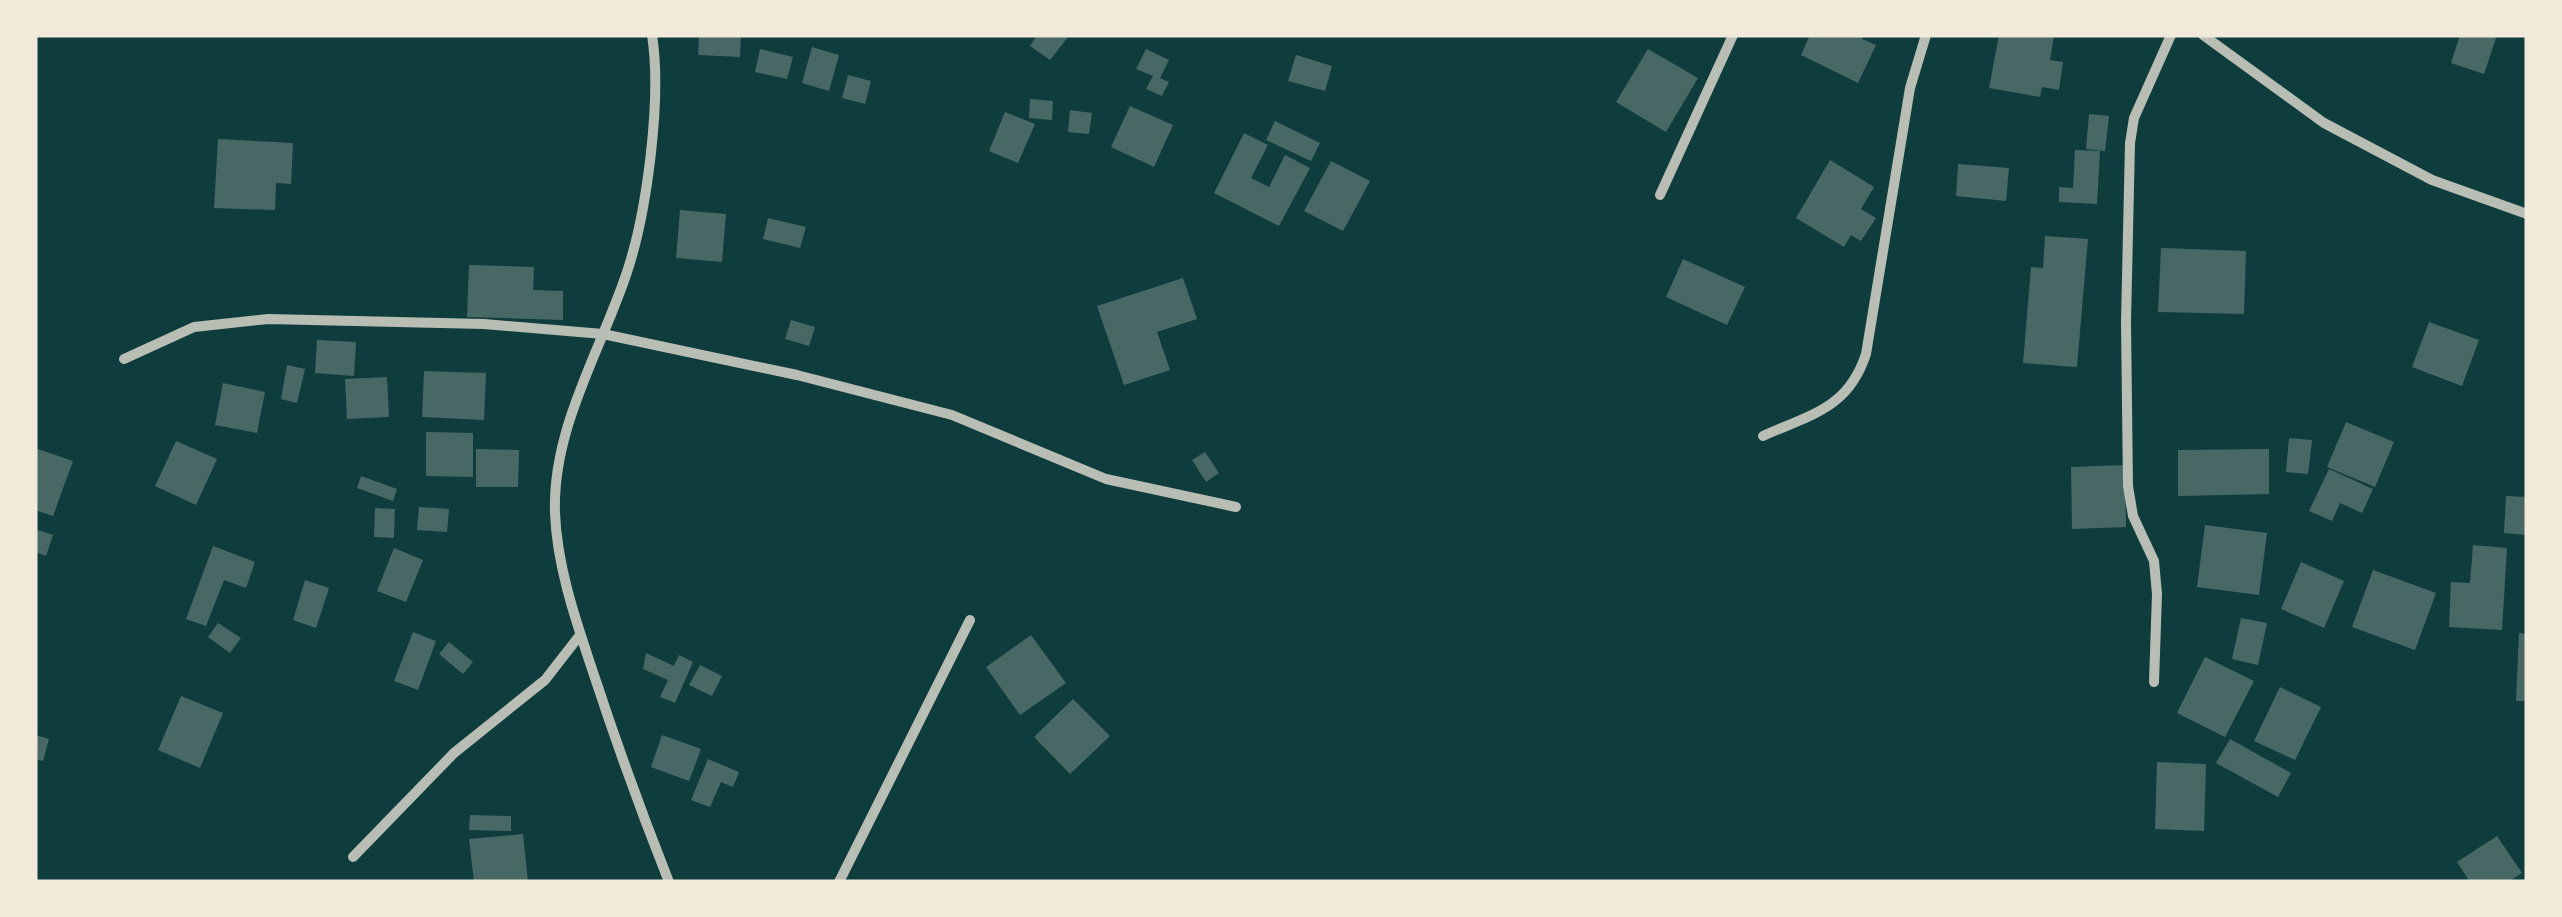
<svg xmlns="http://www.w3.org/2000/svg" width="2562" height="917" viewBox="0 0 2562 917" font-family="Inter,sans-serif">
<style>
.building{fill:#486865}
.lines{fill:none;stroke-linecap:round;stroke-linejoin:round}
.minor{stroke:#b8beb3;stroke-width:10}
</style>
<rect width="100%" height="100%" fill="#0f3d3e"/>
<!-- building -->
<path class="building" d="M 699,35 L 741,35 L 740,57 L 698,55 Z
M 1037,35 L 1065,35 L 1068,37 L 1050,60 L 1030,46 Z
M 1810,35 L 1864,35 L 1862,39 L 1876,45 L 1858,83 L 1801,55 Z
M 1999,35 L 2054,35 L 2050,60 L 2063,62 L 2059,90 L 2042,87 L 2040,97 L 1989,88 Z
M 2460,35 L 2497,35 L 2484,74 L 2451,63 Z
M 812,47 L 839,55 L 829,91 L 802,83 Z
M 760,49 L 793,57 L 787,79 L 755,72 Z
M 1146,49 L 1169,60 L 1160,78 L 1169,82 L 1162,96 L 1146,89 L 1153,76 L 1136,69 Z
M 1648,49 L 1698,78 L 1666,132 L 1616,102 Z
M 1296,55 L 1332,66 L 1325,91 L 1288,81 Z
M 848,75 L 871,81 L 865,104 L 842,98 Z
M 1030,99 L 1053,101 L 1052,120 L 1029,118 Z
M 1130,106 L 1173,125 L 1154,167 L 1111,147 Z
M 1070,110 L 1092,113 L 1089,134 L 1068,132 Z
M 1005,112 L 1035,124 L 1018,163 L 989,151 Z
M 2089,114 L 2109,116 L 2105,151 L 2086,149 Z
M 1275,121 L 1320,143 L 1311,161 L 1266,140 Z
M 1244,133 L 1268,145 L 1251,178 L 1269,187 L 1285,155 L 1310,168 L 1279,226 L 1214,193 Z
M 218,139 L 293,143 L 291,184 L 276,183 L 275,210 L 214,208 Z
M 2075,150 L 2100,151 L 2097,204 L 2059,202 L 2059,187 L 2073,188 Z
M 1830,160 L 1874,187 L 1861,209 L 1876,218 L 1861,241 L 1851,235 L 1844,247 L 1796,218 Z
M 1331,161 L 1370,181 L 1343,231 L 1304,211 Z
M 1958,164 L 2009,168 L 2006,201 L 1956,196 Z
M 680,210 L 726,214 L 722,262 L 676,258 Z
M 768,218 L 806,227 L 800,248 L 763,239 Z
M 2045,236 L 2088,239 L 2077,367 L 2023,363 L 2031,267 L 2043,268 Z
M 2161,248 L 2246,251 L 2244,314 L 2158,312 Z
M 1683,259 L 1745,287 L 1727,325 L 1666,297 Z
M 469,265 L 534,267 L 533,290 L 563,291 L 563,320 L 467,317 Z
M 1183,278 L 1197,319 L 1157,332 L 1170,370 L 1124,385 L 1097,306 Z
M 791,320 L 815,327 L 809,346 L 785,339 Z
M 2429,322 L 2479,340 L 2462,386 L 2412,367 Z
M 317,340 L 356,342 L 354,376 L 315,373 Z
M 287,365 L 305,369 L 297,403 L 281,399 Z
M 424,371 L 486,373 L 484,420 L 422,417 Z
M 387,377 L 389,417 L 347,419 L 345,379 Z
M 223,383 L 265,392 L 257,433 L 215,425 Z
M 2346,422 L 2394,442 L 2375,487 L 2327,467 Z
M 426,432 L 473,433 L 473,477 L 426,476 Z
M 2289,438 L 2312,440 L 2308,474 L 2286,472 Z
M 176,441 L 217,459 L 196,505 L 155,486 Z
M 35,448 L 73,461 L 53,516 L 35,510 Z
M 476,449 L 519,450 L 518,487 L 476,487 Z
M 2269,449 L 2269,494 L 2178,496 L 2178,450 Z
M 1205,452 L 1219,473 L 1206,482 L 1192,460 Z
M 2125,465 L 2126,527 L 2072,529 L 2071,467 Z
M 2329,469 L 2373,489 L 2362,513 L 2340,503 L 2332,521 L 2309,511 Z
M 361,476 L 397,489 L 393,501 L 357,488 Z
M 2506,496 L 2527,497 L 2527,535 L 2504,533 Z
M 419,507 L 449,509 L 447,532 L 417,530 Z
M 375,508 L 395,509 L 394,538 L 374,537 Z
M 2205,525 L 2267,533 L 2259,595 L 2197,587 Z
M 35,529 L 53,535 L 46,556 L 35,552 Z
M 2473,545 L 2507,548 L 2502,630 L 2449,627 L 2451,582 L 2470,583 Z
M 213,546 L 255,562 L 246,588 L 224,580 L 206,626 L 186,619 Z
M 394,548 L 423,560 L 406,602 L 377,591 Z
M 2301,562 L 2344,581 L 2324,628 L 2281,609 Z
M 2373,570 L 2436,593 L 2415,650 L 2352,627 Z
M 305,580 L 329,588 L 316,628 L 293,620 Z
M 2241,618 L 2267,623 L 2258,665 L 2232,659 Z
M 218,623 L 241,638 L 230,653 L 208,637 Z
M 413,632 L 436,641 L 418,690 L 394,681 Z
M 2519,633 L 2527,634 L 2527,701 L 2516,701 Z
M 1031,635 L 1066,683 L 1020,715 L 986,667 Z
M 449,642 L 473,662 L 463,674 L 439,654 Z
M 646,653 L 674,666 L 679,655 L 693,662 L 675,703 L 660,697 L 668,680 L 643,669 Z
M 2205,657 L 2254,681 L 2225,737 L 2177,713 Z
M 700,665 L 722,676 L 712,696 L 689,685 Z
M 2280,687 L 2321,707 L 2295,760 L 2254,741 Z
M 181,696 L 223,713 L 200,768 L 158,750 Z
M 1073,699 L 1110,736 L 1070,774 L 1034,737 Z
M 35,735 L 49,739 L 43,761 L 35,759 Z
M 662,735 L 701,749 L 689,781 L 651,767 Z
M 2230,739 L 2291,773 L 2278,797 L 2216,763 Z
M 708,759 L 739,772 L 733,787 L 721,782 L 710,807 L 691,800 Z
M 2157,762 L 2206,764 L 2204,831 L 2155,829 Z
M 470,815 L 511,816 L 511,831 L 469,830 Z
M 523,834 L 528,882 L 474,882 L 469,839 Z
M 2497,836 L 2522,873 L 2508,882 L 2470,882 L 2457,862 Z"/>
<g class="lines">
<!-- minor -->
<path class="minor" d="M 652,35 C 662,98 647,214 626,275 C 600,352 552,429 555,513 C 557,568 577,624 594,675 C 617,745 642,814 669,882
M 2203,35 L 2324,123 L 2432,180 L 2527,214
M 1660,195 L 1733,35
M 124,359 L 194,327 L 268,319 L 484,324 L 603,334 L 797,375 L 952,415 L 1106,479 L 1236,507
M 1763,436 C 1811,414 1848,409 1866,354 L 1910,88 L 1926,35
M 2154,682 L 2157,594 L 2154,561 L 2133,516 L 2128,486 L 2126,322 L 2130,143 L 2134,118 L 2171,35
M 353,857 L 454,753 L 545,680 L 580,635
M 839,882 L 970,620"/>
</g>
<!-- border -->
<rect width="2562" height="917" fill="none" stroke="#f1e9da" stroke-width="75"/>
</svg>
